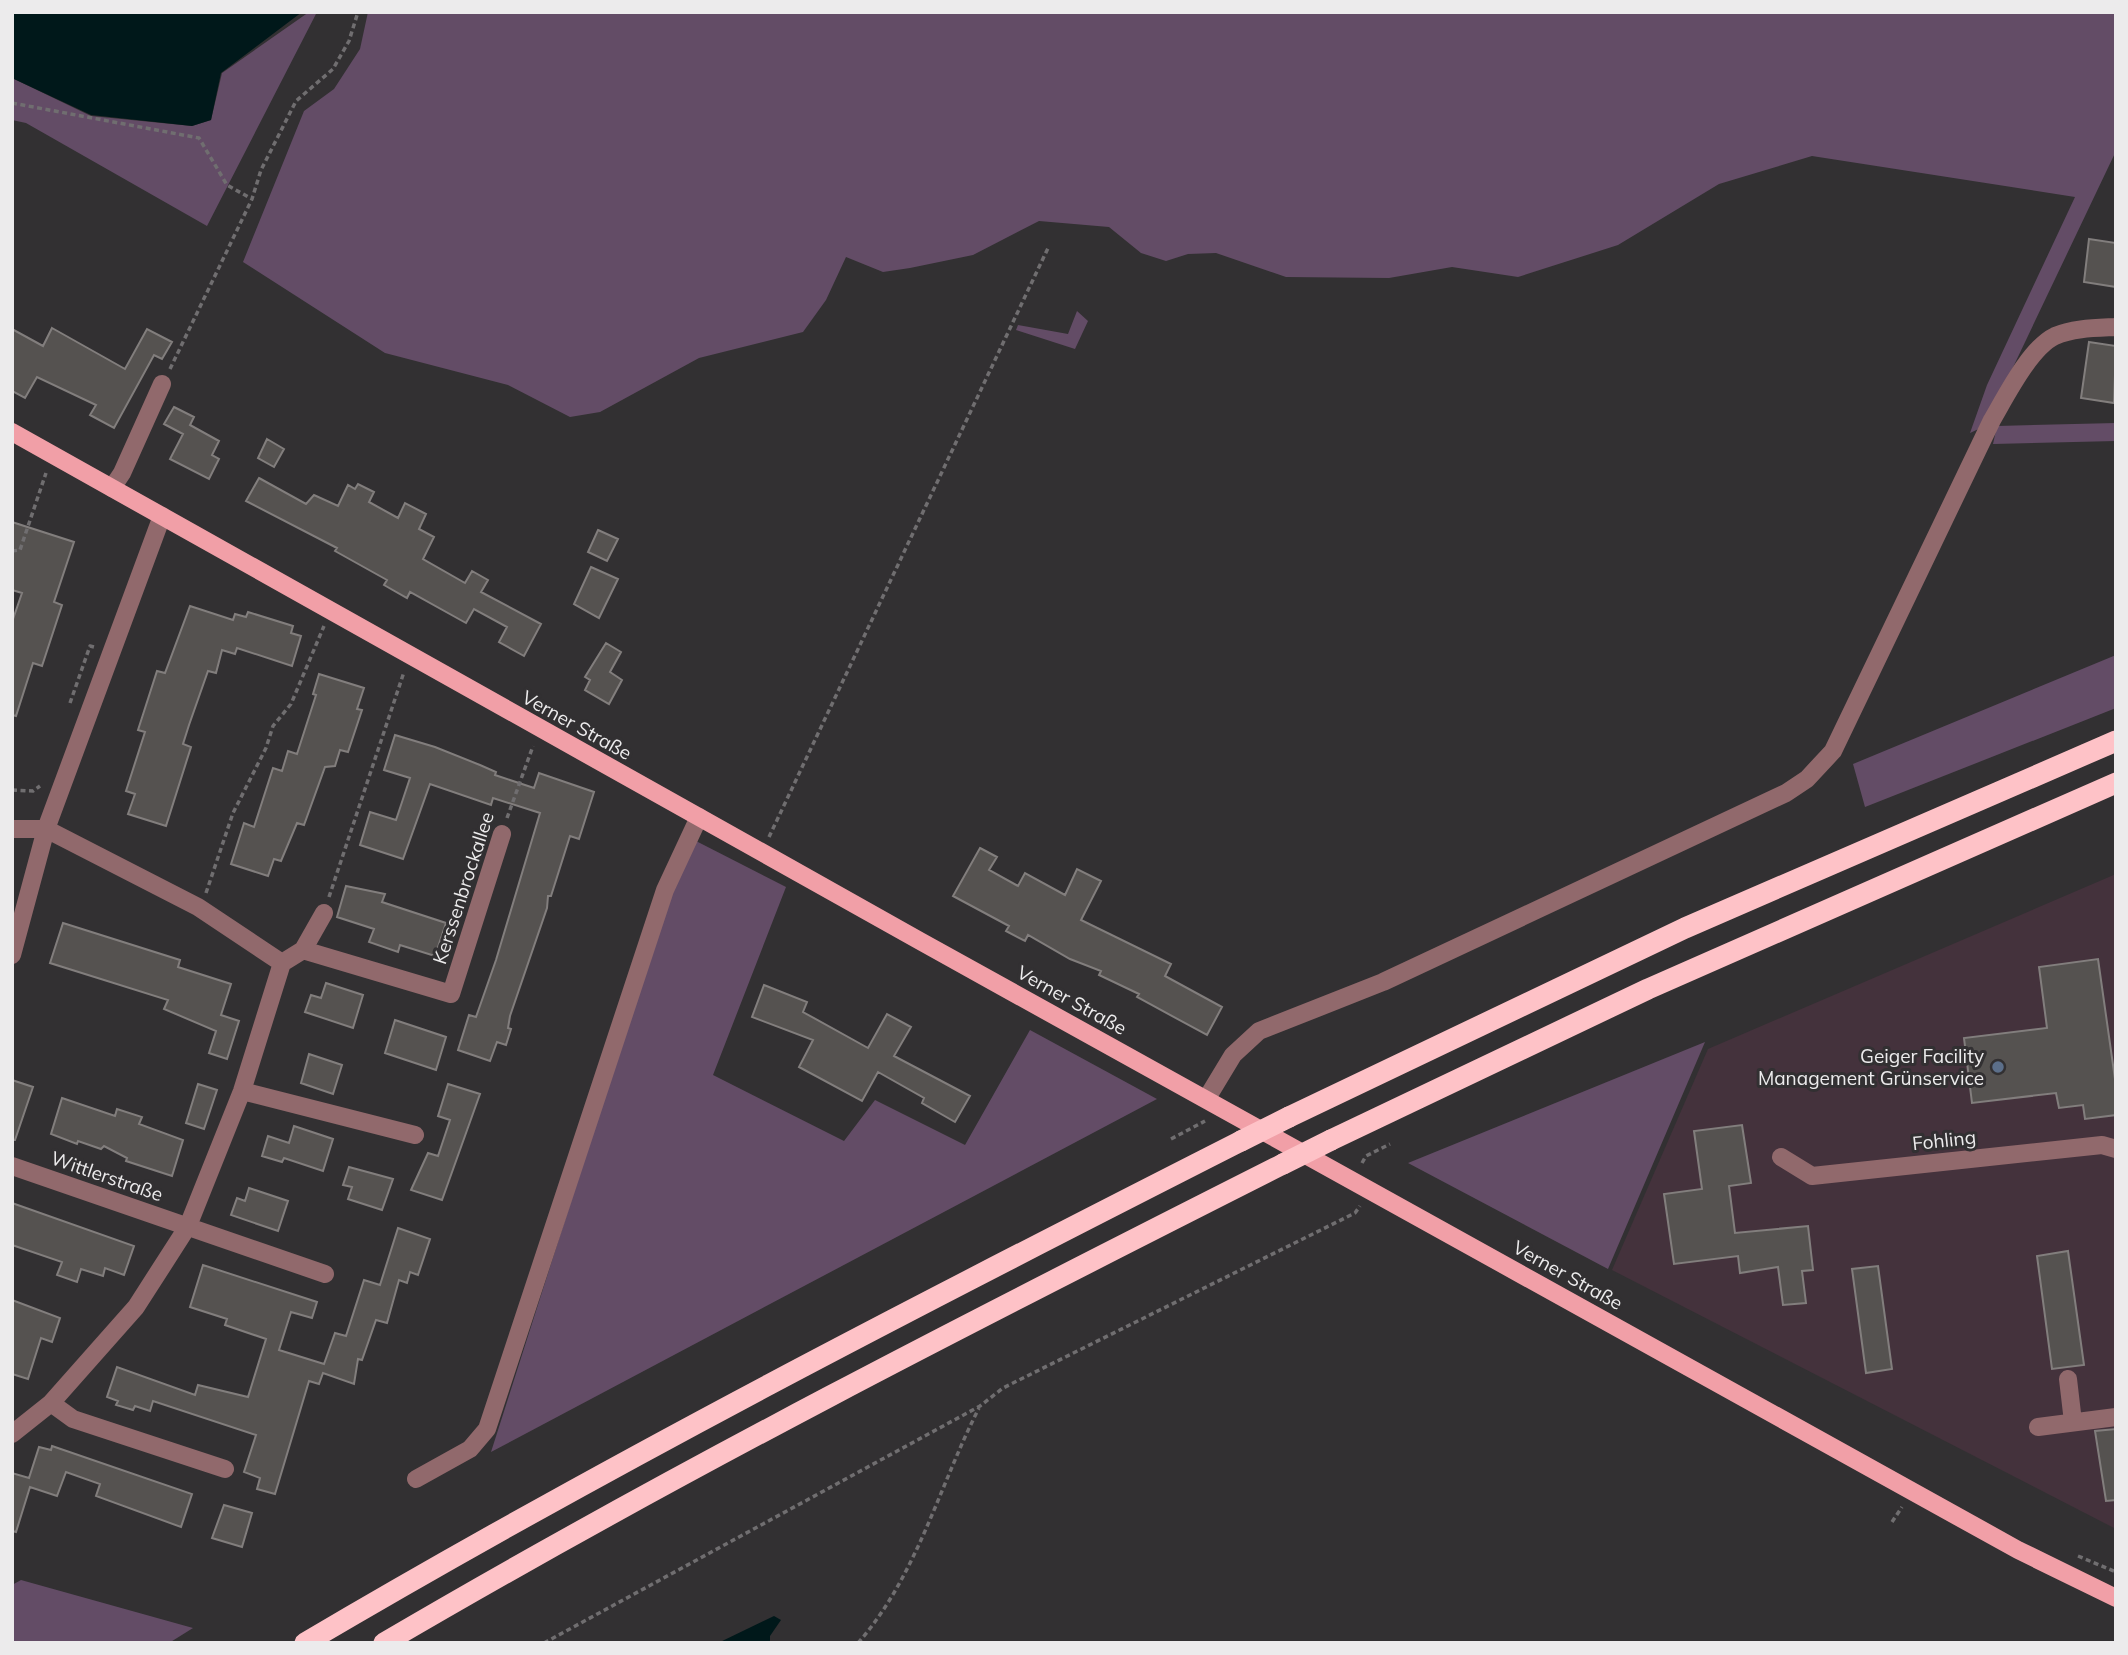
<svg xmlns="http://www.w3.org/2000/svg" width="2128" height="1655" viewBox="0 0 2128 1655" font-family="Mulish,sans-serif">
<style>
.industrial{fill:#44323c}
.green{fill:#634c66}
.water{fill:#00181a}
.building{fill:#555250;stroke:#827e7d;stroke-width:2}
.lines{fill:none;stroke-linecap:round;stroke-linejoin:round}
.path{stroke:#706e70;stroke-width:3.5;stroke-dasharray:5 3.5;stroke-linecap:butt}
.minor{stroke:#91696c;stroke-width:18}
.major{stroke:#f19fa7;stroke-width:18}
.highway{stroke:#fec2c7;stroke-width:21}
.highway-bridge{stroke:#fec2c7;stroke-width:21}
.service-dot{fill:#5c6f8a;stroke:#323032;stroke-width:2.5}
.labels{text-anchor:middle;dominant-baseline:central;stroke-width:6;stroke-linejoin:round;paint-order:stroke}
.street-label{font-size:19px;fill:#ecebec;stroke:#323032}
.poi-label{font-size:19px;fill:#ecebec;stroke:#323032;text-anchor:end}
</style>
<rect width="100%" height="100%" fill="#323032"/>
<!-- industrial -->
<path class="industrial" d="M 2116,874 L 2116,1529 L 1612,1270 L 1708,1049 Z"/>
<!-- green -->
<path class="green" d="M 309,12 L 317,12 L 207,226 L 26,123 L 12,120 L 12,78 L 91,116 L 192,126 L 211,120 L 222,73 Z
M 368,12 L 2116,12 L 2116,151 L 1985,426 L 1970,433 L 1987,385 L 2075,197 L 1812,156 L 1719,184 L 1618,245 L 1518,277 L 1452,267 L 1389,278 L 1286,277 L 1216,253 L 1188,254 L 1166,261 L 1141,253 L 1109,227 L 1039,221 L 973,255 L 910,268 L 883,272 L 846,257 L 826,300 L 803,332 L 699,358 L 600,412 L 570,417 L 508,385 L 385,353 L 243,262 L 304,111 L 334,89 L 360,49 Z
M 1077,311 L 1088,321 L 1075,349 L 1016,330 L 1018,325 L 1068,334 Z
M 2116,423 L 2116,441 L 1993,444 L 1997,426 Z
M 2116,655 L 2116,708 L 1865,807 L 1853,764 Z
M 696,841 L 786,887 L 713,1075 L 844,1141 L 875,1100 L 965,1145 L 1030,1030 L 1157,1099 L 491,1452 L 676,872 Z
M 1705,1042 L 1608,1269 L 1408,1163 Z
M 21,1580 L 193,1628 L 169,1643 L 12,1643 L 12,1585 Z"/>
<!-- water -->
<path class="water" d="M 12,12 L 302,12 L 221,73 L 211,120 L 192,126 L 91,115 L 14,79 Z
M 774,1616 L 781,1620 L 770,1636 L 770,1643 L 718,1643 Z"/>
<!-- building -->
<path class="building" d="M 2089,239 L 2116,243 L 2116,287 L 2084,282 Z
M 52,328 L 125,369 L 147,329 L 172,342 L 162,359 L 154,355 L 114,428 L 90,415 L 96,405 L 37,377 L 25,398 L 12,391 L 12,329 L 43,346 Z
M 2089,342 L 2116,346 L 2114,403 L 2081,398 Z
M 174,407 L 194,417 L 190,425 L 219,441 L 212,455 L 219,459 L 209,479 L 170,459 L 183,434 L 164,424 Z
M 267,439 L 284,449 L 274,467 L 258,458 Z
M 259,478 L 306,504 L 314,495 L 338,506 L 348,485 L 355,489 L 358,484 L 374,492 L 369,502 L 398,518 L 405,503 L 426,514 L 419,529 L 434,537 L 423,559 L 465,583 L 472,571 L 488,580 L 481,592 L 541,624 L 524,656 L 499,642 L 507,627 L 474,609 L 466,623 L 410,592 L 407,598 L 384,585 L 387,580 L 335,551 L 337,548 L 246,501 Z
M 12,522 L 74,542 L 54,602 L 62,605 L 42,666 L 33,663 L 16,716 L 12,715 L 12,622 L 22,593 L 12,590 Z
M 598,530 L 618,539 L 607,561 L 588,552 Z
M 591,567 L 618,579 L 599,618 L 574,604 Z
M 190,606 L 233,620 L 235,614 L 246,617 L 248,612 L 293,626 L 291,633 L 301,636 L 292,666 L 237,648 L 235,654 L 222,650 L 216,673 L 208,671 L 189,725 L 183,744 L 191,747 L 166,826 L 128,814 L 135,794 L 126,791 L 145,732 L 138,730 L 157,671 L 165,673 Z
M 606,643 L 621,652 L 610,672 L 622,680 L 609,704 L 585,690 L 590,680 L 585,677 Z
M 319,674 L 364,688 L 357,709 L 362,710 L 348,752 L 340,750 L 335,766 L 325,767 L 304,825 L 297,823 L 281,861 L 274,859 L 268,876 L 231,864 L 244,823 L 254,827 L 273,768 L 282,771 L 288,751 L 297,754 L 316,695 L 313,694 Z
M 395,735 L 435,747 L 480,765 L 496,772 L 495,775 L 534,788 L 539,773 L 594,792 L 579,839 L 570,836 L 551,896 L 548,896 L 547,908 L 510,1016 L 508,1028 L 511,1029 L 506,1045 L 497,1042 L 490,1061 L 458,1050 L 469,1015 L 476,1017 L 496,960 L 540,813 L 493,798 L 491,805 L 430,784 L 403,859 L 360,845 L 370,812 L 396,820 L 410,778 L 384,770 Z
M 980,848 L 997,857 L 989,870 L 1018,886 L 1025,873 L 1065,895 L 1077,869 L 1101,881 L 1081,920 L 1171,964 L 1165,976 L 1222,1007 L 1207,1035 L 1137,997 L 1139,994 L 1099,975 L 1101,971 L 1070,959 L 1028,935 L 1025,941 L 1006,931 L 1009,926 L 953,896 Z
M 346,886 L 385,894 L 382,902 L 446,923 L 435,956 L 400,945 L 398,952 L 369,942 L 374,929 L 337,917 Z
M 63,923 L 180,960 L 178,967 L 231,984 L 221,1015 L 239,1021 L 227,1059 L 209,1053 L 216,1031 L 164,1009 L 168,1000 L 50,963 Z
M 2098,959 L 2116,1086 L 2116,1115 L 2085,1119 L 2083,1105 L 2059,1108 L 2056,1093 L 1972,1103 L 1964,1038 L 2047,1028 L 2039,967 Z
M 326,983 L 363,995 L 353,1028 L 305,1012 L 311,995 L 321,998 Z
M 764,985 L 807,1002 L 803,1012 L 868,1048 L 887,1014 L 911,1027 L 894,1056 L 970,1096 L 955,1122 L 922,1103 L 924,1098 L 878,1072 L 862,1101 L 799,1067 L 813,1040 L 752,1017 Z
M 395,1020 L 446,1037 L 436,1070 L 385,1053 Z
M 309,1054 L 342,1065 L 333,1094 L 301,1083 Z
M 12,1080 L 33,1087 L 15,1140 L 12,1140 Z
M 198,1084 L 217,1090 L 204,1129 L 186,1123 Z
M 448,1084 L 480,1094 L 442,1200 L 411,1190 L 428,1153 L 438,1156 L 450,1120 L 438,1116 Z
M 62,1098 L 115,1116 L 117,1109 L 142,1117 L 139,1124 L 183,1140 L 172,1176 L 126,1161 L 127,1158 L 104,1146 L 101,1149 L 78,1141 L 77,1144 L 51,1134 Z
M 1742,1125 L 1751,1183 L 1729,1186 L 1735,1233 L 1808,1226 L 1813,1270 L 1802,1271 L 1806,1303 L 1783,1305 L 1778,1267 L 1740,1273 L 1738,1256 L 1674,1264 L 1664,1194 L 1702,1189 L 1694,1131 Z
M 294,1126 L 333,1139 L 323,1171 L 284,1158 L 282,1162 L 262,1156 L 268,1136 L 289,1143 Z
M 349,1167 L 393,1179 L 382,1210 L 348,1199 L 352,1187 L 343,1185 Z
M 249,1188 L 288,1201 L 278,1231 L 231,1215 L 237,1198 L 245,1201 Z
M 12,1203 L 134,1246 L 124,1275 L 105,1268 L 103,1276 L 81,1269 L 77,1282 L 57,1275 L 62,1262 L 12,1245 Z
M 398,1228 L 430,1239 L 418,1275 L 410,1272 L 407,1283 L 399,1280 L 387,1323 L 376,1320 L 362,1360 L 358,1359 L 354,1384 L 323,1373 L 319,1384 L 309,1381 L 275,1494 L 257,1489 L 260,1478 L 244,1472 L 256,1435 L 153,1401 L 150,1411 L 135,1406 L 133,1410 L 116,1405 L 118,1401 L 107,1397 L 117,1367 L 195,1395 L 198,1385 L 248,1397 L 266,1339 L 225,1325 L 227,1319 L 190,1307 L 203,1265 L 317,1302 L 312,1318 L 291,1312 L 279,1350 L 324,1364 L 335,1333 L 346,1336 L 364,1280 L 380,1285 Z
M 2068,1251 L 2084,1365 L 2052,1369 L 2037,1256 Z
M 1878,1266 L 1892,1369 L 1866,1373 L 1852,1269 Z
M 12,1300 L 60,1318 L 52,1342 L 41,1338 L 28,1379 L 12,1374 Z
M 2116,1429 L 2116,1500 L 2106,1501 L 2095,1431 Z
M 52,1446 L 192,1494 L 181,1527 L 96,1496 L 100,1484 L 66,1472 L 57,1496 L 30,1487 L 16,1532 L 12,1531 L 12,1473 L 29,1478 L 39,1447 L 51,1450 Z
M 224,1505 L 252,1513 L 242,1547 L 212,1538 Z"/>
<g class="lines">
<!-- path -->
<path class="path" d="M 12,103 L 199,138 L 227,185 L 252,199
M 170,369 L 252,199 L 261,170 L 296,101 L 333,69 L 349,41 L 358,12
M 12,551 L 20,550 L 46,473
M 70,703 L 90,646 L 94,647
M 12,790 L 33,791 L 40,786
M 507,818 L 533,746
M 769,837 L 1049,246
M 206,893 L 233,813 L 266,748 L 273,726 L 291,704 L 324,626
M 329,897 L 404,672
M 1171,1139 L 1205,1121
M 1362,1163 L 1366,1156 L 1390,1144
M 1892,1522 L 1902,1507
M 2078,1556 L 2116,1572
M 544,1643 L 980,1406 L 1003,1388 L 1355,1213 L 1360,1206
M 858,1643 C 917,1576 939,1486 979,1408"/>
<!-- minor -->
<path class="minor" d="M 112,488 L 122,473 L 162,384
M 12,829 L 46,829 L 198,907 L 282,963
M 303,950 L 324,913
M 12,955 L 46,829 L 162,516
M 242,1091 L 415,1135
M 1207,1098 L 1233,1055 L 1259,1031 L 1383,982 L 1786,793 L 1807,779 L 1833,751 L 1992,420 C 2006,396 2030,348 2055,336 C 2073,328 2096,328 2116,327
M 1781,1157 L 1812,1176 L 2102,1145 L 2116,1149
M 12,1166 L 325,1274
M 2068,1379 L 2073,1422
M 51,1403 L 73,1419 L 225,1469
M 2038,1427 L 2116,1417
M 12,1434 L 51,1403 L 136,1307 L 188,1226 L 242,1091 L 282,963 L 303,950 L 451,994 L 502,834
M 416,1479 L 470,1449 L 487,1429 L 665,890 L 699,817"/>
<!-- major -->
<path class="major" d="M 12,432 L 920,941 L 2018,1550 L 2116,1598"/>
<!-- highway -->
<path class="highway" d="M 1289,1117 L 1685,928 L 2116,741
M 1331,1140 L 1648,989 L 2116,783
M 305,1643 C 610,1463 926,1301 1241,1141
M 384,1643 C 677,1471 980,1317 1283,1164"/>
<!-- highway-bridge -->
<path class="highway-bridge" d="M 1241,1141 L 1289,1117
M 1283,1164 L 1331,1140"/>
</g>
<!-- markers -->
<circle class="service-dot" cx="1998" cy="1067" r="7"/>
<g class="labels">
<!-- street labels -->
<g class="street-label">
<text transform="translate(577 725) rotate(29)">Verner Straße</text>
<text transform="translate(463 888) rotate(-72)">Kerssenbrockallee</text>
<text transform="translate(1072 1000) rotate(29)">Verner Straße</text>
<text transform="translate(1944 1140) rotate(-6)">Fohling</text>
<text transform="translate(107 1176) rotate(19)">Wittlerstraße</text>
<text transform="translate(1568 1275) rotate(29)">Verner Straße</text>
</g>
<!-- poi labels -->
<g class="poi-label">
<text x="1984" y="1056">Geiger Facility<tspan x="1984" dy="22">Management Grünservice</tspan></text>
</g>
</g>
<!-- border -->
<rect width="2128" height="1655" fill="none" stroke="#ecebec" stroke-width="28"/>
</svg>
